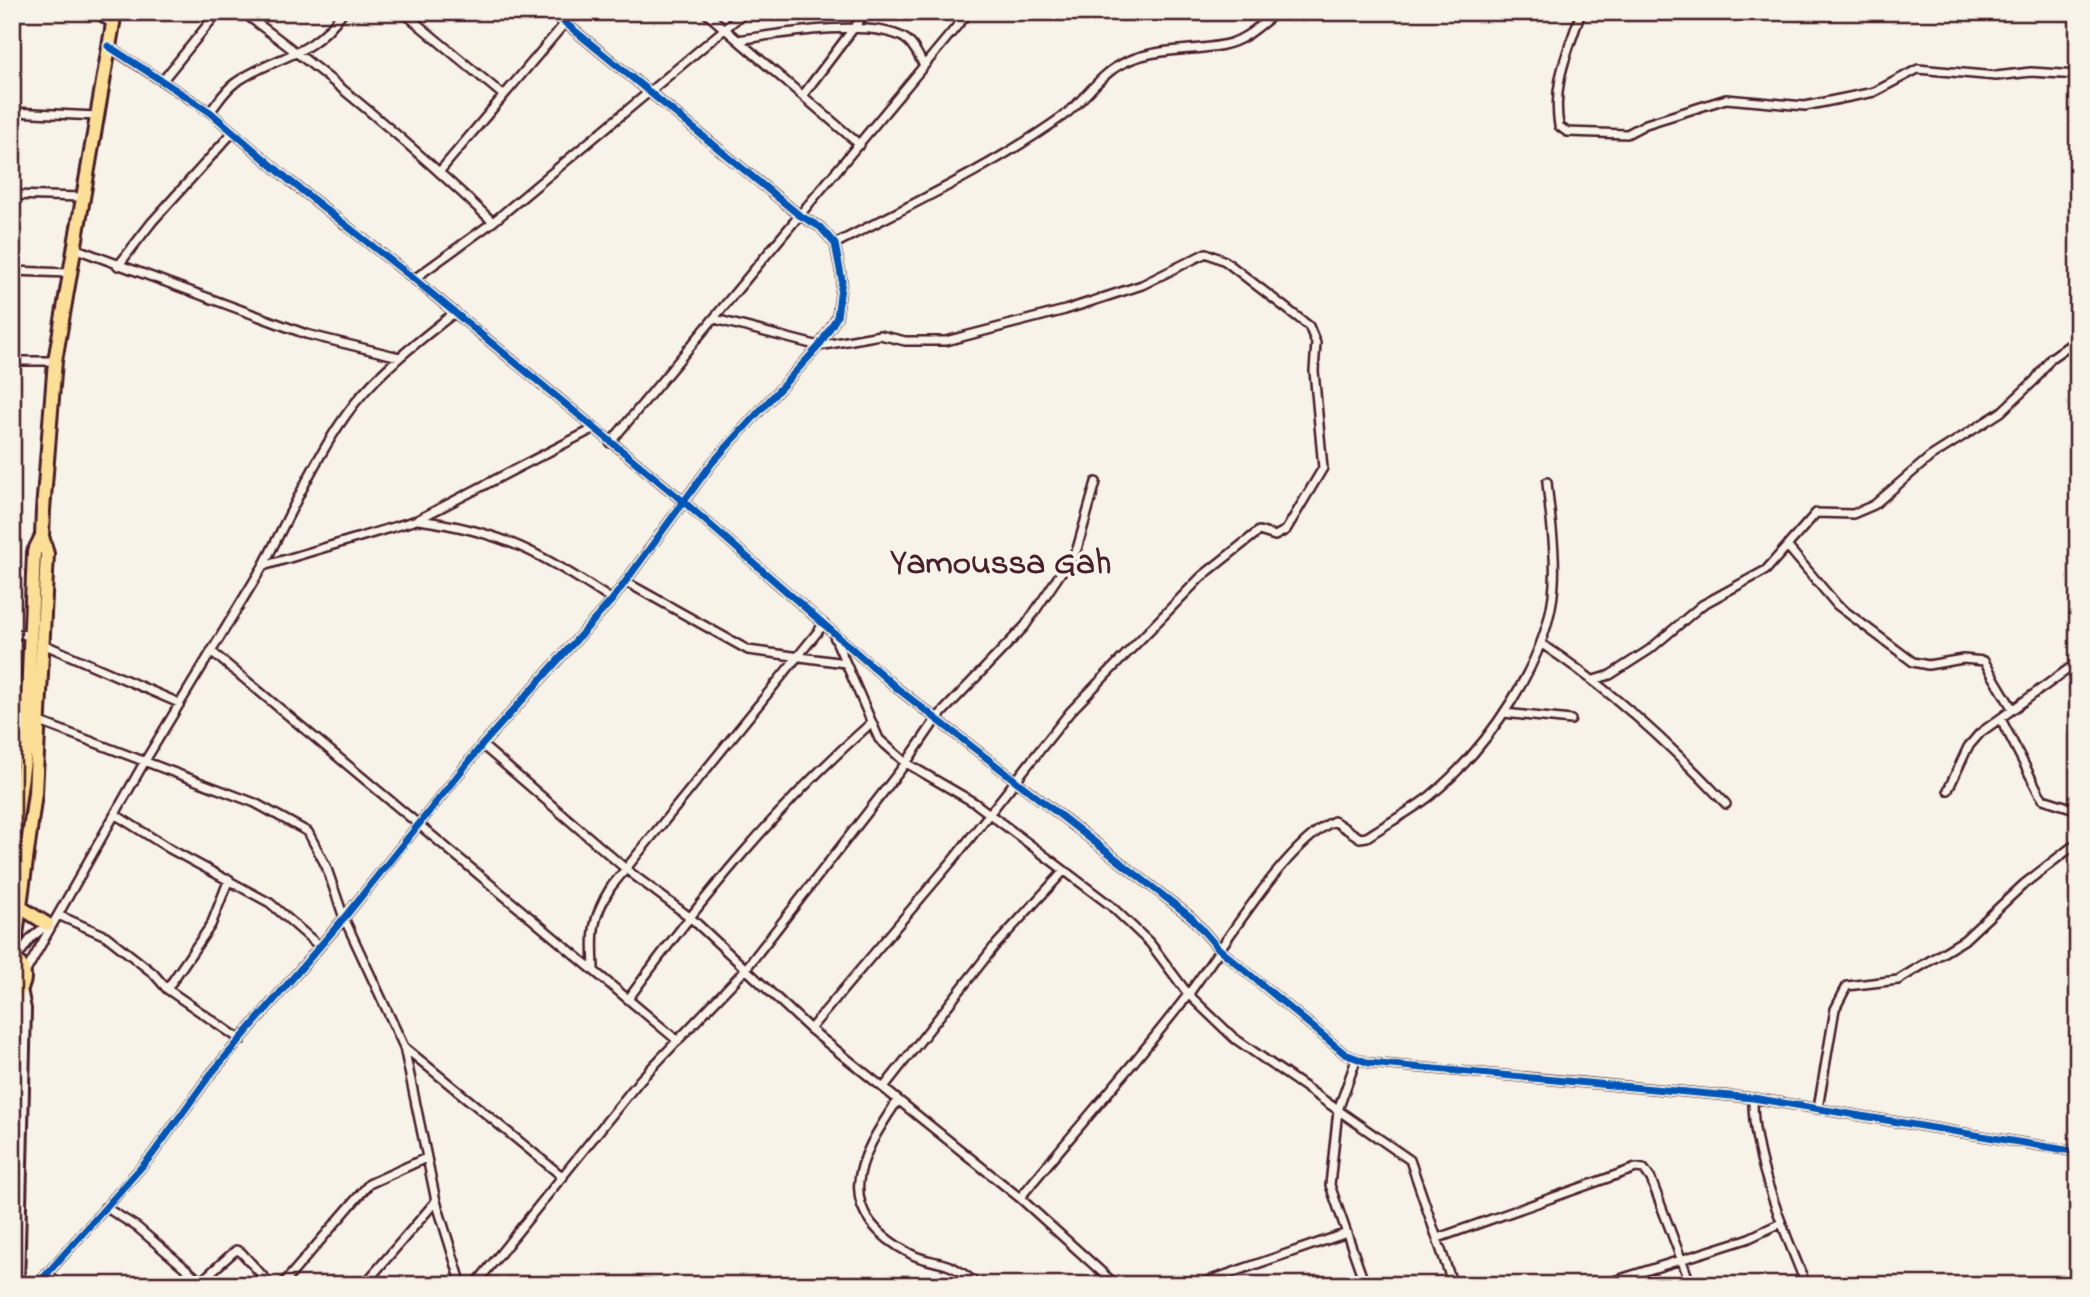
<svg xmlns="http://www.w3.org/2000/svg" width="2090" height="1297" viewBox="0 0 2090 1297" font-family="'Indie Flower',sans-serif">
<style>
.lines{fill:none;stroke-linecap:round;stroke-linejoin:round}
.minor-casing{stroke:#4a1f2b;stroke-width:12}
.secondary-casing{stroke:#4a1f2b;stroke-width:16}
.primary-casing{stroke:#4a1f2b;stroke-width:18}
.minor{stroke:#f7f3e8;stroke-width:7}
.secondary{stroke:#f7f3e8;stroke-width:10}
.primary{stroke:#fbdf96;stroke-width:12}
.cycleway-casing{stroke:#f7f3e8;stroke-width:11}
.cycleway{stroke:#0057b8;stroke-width:7}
.labels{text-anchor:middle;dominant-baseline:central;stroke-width:7;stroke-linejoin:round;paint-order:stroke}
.quarter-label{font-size:35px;font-weight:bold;fill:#4a1f2b;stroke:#f7f3e8}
</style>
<rect width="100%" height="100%" fill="#f7f3e8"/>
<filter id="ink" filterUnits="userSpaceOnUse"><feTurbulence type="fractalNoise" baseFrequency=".0143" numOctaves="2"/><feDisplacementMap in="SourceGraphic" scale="14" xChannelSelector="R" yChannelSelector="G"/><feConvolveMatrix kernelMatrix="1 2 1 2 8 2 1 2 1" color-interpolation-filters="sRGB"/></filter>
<g filter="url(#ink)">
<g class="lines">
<!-- minor casing -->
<g class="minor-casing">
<path id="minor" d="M 95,12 L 112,24
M 242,12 C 331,76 414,147 493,222
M 403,12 L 503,95
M 705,12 L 860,145
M 1581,12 C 1568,52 1552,83 1559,126 L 1567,132 L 1627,134 L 1646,124 L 1726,99 L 1805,106 L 1874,92 L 1918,69 L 1996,76 L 2031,72 L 2078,75
M 738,40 C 778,34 869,18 904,38 C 913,43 918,55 923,64
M 109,47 L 210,112 L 290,181 L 414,279 L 684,502 L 898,689 L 1192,918 L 1218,948 L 1345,1054 L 1369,1063 L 1753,1098 L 2078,1152
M 163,80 L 218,12
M 803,95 L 866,12
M 12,112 L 97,116
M 210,112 C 218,102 225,90 235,83 C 276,54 308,61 343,12
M 440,171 L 565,23
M 12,195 L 82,197
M 835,244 C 912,204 992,167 1063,116 C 1083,102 1098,77 1118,66 C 1150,47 1189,52 1223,45 C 1245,41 1260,25 1277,12
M 74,248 L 306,334 L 399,357
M 118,266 L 152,222 L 233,132
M 12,271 L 69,273
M 414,279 L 493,222 L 745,12
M 715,319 L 819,346 L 880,335 L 905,341 L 946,341 L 1065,310 L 1142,285 L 1206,253 L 1225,261 L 1309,326 L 1316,343 L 1314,371 L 1323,468 L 1286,530 L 1275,536 L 1259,531 L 1201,577 L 1070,712 L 952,861 L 810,1029
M 12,361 L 55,361
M 610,443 L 967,14
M 418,520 C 502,531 543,554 612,600
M 1788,547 L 1837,605 L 1913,662 L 1928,665 L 1963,659 L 1984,661 L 2012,708
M 263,566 C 290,515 320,447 355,403 C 383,368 419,341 454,313
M 626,582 L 748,650 L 845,663
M 12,634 L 31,635
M 834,636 L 879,739 L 906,763 L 975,803 L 1110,905 L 1150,943 L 1188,994 L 1234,1038 L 1410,1160 L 1453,1285
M 43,644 L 179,703
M 1542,644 C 1610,689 1670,744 1726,804
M 211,651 L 678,1041
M 1594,680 L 1610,675 L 1649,650 L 1702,605 L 1766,570 L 1816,513 L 1853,514 L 1874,505 L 1930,457 L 2001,412 L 2035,380 L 2051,358 L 2078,339
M 1504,713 L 1571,720
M 2001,719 L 2039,793 L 2043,799 L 2078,810
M 40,722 L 255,803 L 308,832 L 326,866 L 344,918 L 404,1047 L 436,1201 L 462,1285
M 482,745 L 627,870 L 691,918 L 810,1029 L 1020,1198 L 1116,1285
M 1948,790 L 1968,747 L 1980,733 L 2078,662
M 116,815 L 170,849 L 270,903 L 318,945
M 58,915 L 106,936 L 153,973 L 167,989 L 241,1040
M 16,959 L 31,938 L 48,924
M 594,967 C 592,932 592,918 611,887 L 824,624
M 25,973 L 145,761 L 263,566 L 417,520 L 593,429
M 167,989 L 211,925 L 229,879
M 629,998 C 701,899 778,805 870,724
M 404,1047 L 563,1177
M 1356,1060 L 1338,1110 L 1330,1185 L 1365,1285
M 884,1087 L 994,947 L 1063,872
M 1753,1098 C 1752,1158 1784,1229 1806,1285
M 898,1100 C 857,1160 830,1211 911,1254 C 923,1261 939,1261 952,1267 C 961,1271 970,1279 979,1285
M 1818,1108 L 1835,1009 L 1847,986 L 1898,980 L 1964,940 L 2024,884 L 2078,842
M 1020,1198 C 1075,1130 1134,1065 1187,996 C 1222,950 1284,844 1334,821 L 1360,838 L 1367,837 C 1388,823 1411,811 1430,796 C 1487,749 1550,659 1554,584 C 1556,550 1550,516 1547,482
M 105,1207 L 137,1227 L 205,1285
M 1438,1238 L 1636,1168 L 1644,1169 L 1651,1179 L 1691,1285
M 47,1273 L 61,1285
M 199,1283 L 236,1250 L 241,1252 L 271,1285
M 37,1285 L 152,1155 L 210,1075 L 344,918 L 482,745 L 612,600 L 712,463 L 819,346 L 837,317 L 842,280 L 835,244 L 820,227 L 799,215 L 552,12
M 282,1285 L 369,1184 L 426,1158
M 364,1285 L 436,1201
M 475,1285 L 640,1080 L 744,971 L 906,763 L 937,718 L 1025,626 L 1077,549 L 1096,482
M 1196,1285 L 1347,1233
M 1601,1285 L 1747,1239 L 1781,1223"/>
</g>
<!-- secondary casing -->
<g class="secondary-casing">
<path id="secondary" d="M 12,1011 L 23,1025
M 18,1285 L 25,1009 L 21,989"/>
</g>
<!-- primary casing -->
<g class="primary-casing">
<path id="primary" d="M 12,849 L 26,746 L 34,552 L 42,536
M 20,907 L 47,924
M 12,957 C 28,968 28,986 12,996
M 13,958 L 35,793 L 47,554 L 42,536 L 43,510 L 55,361 L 115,12"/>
</g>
<!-- minor -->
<use href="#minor" class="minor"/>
<!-- secondary -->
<use href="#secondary" class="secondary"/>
<!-- primary -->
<use href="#primary" class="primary"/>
<!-- cycleway casing -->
<g class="cycleway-casing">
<path id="cycleway" d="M 108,46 L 210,112 L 290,181 L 414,279 L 684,502 L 898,689 L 1192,918 L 1218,948 L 1345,1054 L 1369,1063 L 1753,1098 L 2078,1152
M 37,1285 L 152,1155 L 210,1075 L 344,918 L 482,745 L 612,600 L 712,463 L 819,346 L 837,317 L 842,280 L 835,244 L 820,227 L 799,215 L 552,12"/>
</g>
<!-- cycleway -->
<use href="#cycleway" class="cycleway"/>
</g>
</g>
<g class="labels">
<!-- quarter labels -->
<g class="quarter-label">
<text x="1001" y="564">Yamoussa Gah</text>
</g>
</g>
<!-- margin -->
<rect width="2090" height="1297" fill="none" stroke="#f7f3e8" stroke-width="42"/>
<rect x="21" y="21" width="2048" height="1255" fill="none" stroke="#4a1f2b" stroke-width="2.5" filter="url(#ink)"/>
</svg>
